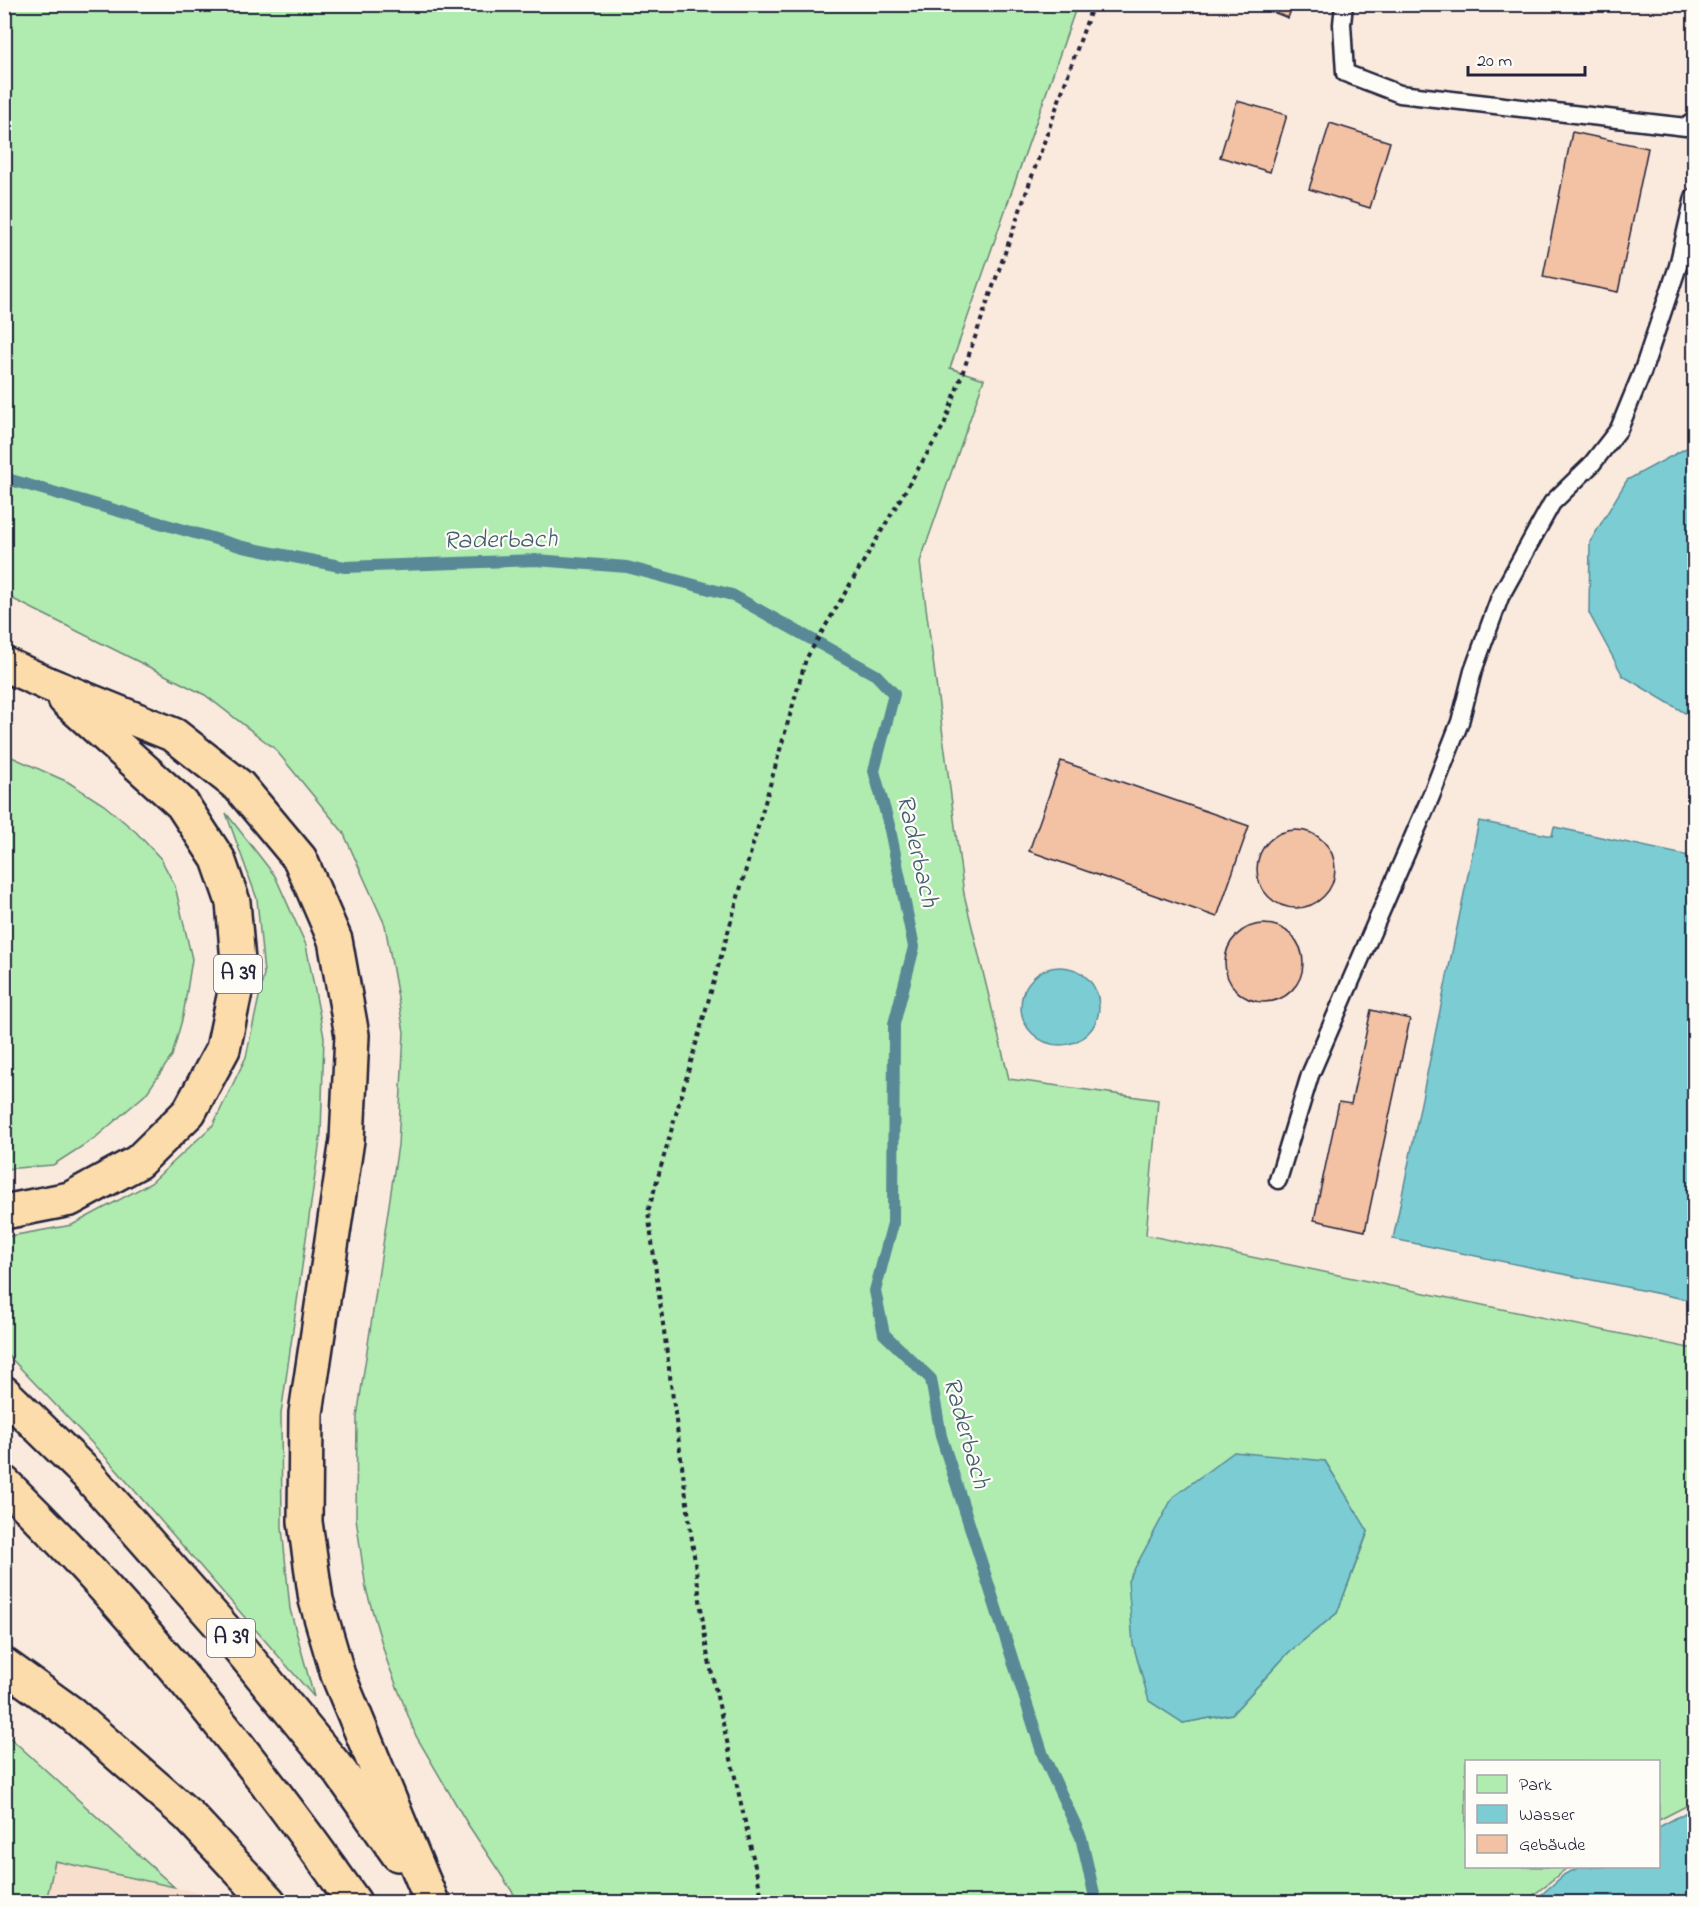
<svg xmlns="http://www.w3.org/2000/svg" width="1699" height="1907" viewBox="0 0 1699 1907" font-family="'Indie Flower',sans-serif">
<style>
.built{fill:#f8decc}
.green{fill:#b0ebb0;stroke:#698676;stroke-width:1.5;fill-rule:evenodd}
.water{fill:#7ccdd3;stroke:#588996;stroke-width:1.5}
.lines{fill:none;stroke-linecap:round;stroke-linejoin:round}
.stream{stroke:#588996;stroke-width:12}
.building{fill:#f3c1a3;stroke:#22223b;stroke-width:1.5}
.service-casing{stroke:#22223b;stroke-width:21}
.motorway-casing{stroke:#22223b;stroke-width:38}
.path{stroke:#22223b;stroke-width:4;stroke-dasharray:4.5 4.5;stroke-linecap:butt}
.service{stroke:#fdfcf7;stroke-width:16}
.motorway{stroke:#fddcac;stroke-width:33}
.labels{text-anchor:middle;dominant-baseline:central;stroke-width:4.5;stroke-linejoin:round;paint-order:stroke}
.shield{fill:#fdfcf7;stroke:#646373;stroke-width:1.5}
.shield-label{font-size:22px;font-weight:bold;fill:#22223b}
.water-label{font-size:26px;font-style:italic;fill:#425e70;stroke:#fdfcf7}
</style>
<rect width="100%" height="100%" fill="#faeade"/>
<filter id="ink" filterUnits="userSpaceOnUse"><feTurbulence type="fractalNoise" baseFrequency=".0167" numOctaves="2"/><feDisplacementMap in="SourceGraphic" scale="12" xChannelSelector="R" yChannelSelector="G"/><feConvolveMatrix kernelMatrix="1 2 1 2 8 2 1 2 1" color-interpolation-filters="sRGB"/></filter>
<g filter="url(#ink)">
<!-- built -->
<path class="built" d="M 55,1861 L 242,1902 L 46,1902 Z"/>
<!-- green -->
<path class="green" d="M 4,5 L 1077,5 L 950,368 L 984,379 L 920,562 L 964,894 L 1009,1079 L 1158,1100 L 1146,1235 L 1694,1349 L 1694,1802 L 1659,1820 L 1658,1762 L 1466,1762 L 1466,1866 L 1568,1867 L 1525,1902 L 519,1902 L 467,1823 L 416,1736 L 387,1661 L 366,1589 L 356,1518 L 357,1417 L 398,1145 L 404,1032 L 385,925 L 343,832 L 275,749 L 205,695 L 5,595 ZM 1325,1461 L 1368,1532 L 1337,1613 L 1289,1652 L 1232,1714 L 1183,1723 Z
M 5,754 L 68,782 L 104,805 L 136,832 L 161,859 L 175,886 L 192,959 L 183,1016 L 172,1056 L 146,1094 L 95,1138 L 53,1165 L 5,1169 Z
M 226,813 L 275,876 L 306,945 L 324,1037 L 321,1133 L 281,1414 L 282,1527 L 290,1609 L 314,1697 L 108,1460 L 5,1352 L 5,1237 L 72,1225 L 151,1183 L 213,1125 L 246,1057 L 264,974 L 257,899 Z
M 5,1733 L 174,1887 L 55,1861 L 46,1902 L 5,1902 Z"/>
<!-- water -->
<path class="water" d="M 1690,446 L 1694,446 L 1694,713 L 1685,713 L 1623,676 L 1589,613 L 1590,542 L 1627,480 Z
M 1479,821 L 1552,836 L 1554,827 L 1694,857 L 1694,1301 L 1393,1239 Z
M1021 1006a39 39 0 1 1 78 0a39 39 0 1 1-78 0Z
M 1234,1452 L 1325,1461 L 1368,1531 L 1337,1613 L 1289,1652 L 1232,1714 L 1183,1723 L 1149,1701 L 1133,1644 L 1128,1581 L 1173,1497 Z
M 1694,1808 L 1694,1902 L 1533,1902 L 1565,1874 L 1581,1867 L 1658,1866 L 1659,1827 Z"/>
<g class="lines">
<!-- stream -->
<path class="stream" d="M 4,478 L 243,547 L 345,567 L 536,560 L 627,567 L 732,595 L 876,675 L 894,694 L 874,771 L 889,825 L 914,947 L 894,1024 L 893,1223 L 875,1291 L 884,1334 L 931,1379 L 941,1436 L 1043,1755 L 1081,1837 L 1096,1902"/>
</g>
<!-- building -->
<path class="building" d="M 1252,4 L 1293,4 L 1288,18 Z
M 1237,101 L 1287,115 L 1270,172 L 1220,157 Z
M 1330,123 L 1390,142 L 1370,208 L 1309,189 Z
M 1572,132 L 1648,148 L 1618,292 L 1543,277 Z
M 1061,761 L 1249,826 L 1217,917 L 1029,851 Z
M1257 869a39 39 0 1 1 78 0a39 39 0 1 1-78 0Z
M1225 963a39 39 0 1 1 78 0a39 39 0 1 1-78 0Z
M 1371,1010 L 1410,1019 L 1365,1231 L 1314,1220 L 1339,1102 L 1351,1104 Z"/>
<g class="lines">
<!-- service casing -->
<g class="service-casing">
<path id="service" d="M 1344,4 L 1342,24 L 1345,73 L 1400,94 L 1686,127 L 1694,121
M 1278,1180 L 1310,1075 L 1431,796 L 1460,722 L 1473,671 L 1500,597 L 1552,503 L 1591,465 L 1619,429 L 1643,370 L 1678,266 L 1694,197"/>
</g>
<!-- motorway casing -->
<g class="motorway-casing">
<path id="motorway" d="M 4,664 L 48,684 L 174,735 L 239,786 L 300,859 L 335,940 L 352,1035 L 347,1140 L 306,1413 L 305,1522 L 316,1600 L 338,1675 L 432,1902
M 4,1212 L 70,1199 L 138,1162 L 189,1112 L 223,1049 L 239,973 L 233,902 L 218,859 L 182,804 L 65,699
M 4,1393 L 87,1474 L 223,1628 L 341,1773 L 398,1854
M 4,1483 C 135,1611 249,1753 354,1902
M 4,1665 L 72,1714 L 189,1816 L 269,1902"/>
</g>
<!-- path -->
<path class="path" d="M 763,1902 L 707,1652 L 648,1212 L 806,659 L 944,425 L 1093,4"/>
<!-- service -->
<use href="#service" class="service"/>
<!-- motorway -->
<use href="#motorway" class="motorway"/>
</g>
</g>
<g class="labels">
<!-- shield labels -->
<g class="shield">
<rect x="214" y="955" width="48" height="38" rx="4.5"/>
<rect x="207" y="1619" width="48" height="38" rx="4.5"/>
</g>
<g class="shield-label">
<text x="238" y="974">A 39</text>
<text x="231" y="1638">A 39</text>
</g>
<!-- water labels -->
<g class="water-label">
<text transform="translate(500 541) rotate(-1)">Raderbach</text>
<text transform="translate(916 851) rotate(77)">Raderbach</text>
<text transform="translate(965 1433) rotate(74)">Raderbach</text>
</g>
</g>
<!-- margin -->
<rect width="1699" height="1907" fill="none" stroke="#fdfcf7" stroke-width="24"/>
<rect x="12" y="12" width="1675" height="1883" fill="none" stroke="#22223b" stroke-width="2" filter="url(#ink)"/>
<!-- legend -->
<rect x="1465" y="1760" width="195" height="108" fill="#fdfcf7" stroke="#a5a5ac" stroke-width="1.5"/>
<rect x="1477" y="1775" width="30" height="18" fill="#b0ebb0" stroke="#a5a5ac" stroke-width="1.5"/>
<text x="1519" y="1790" font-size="18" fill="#22223b">Park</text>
<rect x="1477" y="1805" width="30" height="18" fill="#7ccdd3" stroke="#a5a5ac" stroke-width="1.5"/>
<text x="1519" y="1820" font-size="18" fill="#22223b">Wasser</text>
<rect x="1477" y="1835" width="30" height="18" fill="#f3c1a3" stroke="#a5a5ac" stroke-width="1.5"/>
<text x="1519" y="1850" font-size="18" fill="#22223b">Gebäude</text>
<!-- scale -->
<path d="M1468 66v9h117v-9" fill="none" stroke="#22223b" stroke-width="3"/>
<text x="1477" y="66" font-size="18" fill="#22223b" stroke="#fdfcf7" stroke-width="4.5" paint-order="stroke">20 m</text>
</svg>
